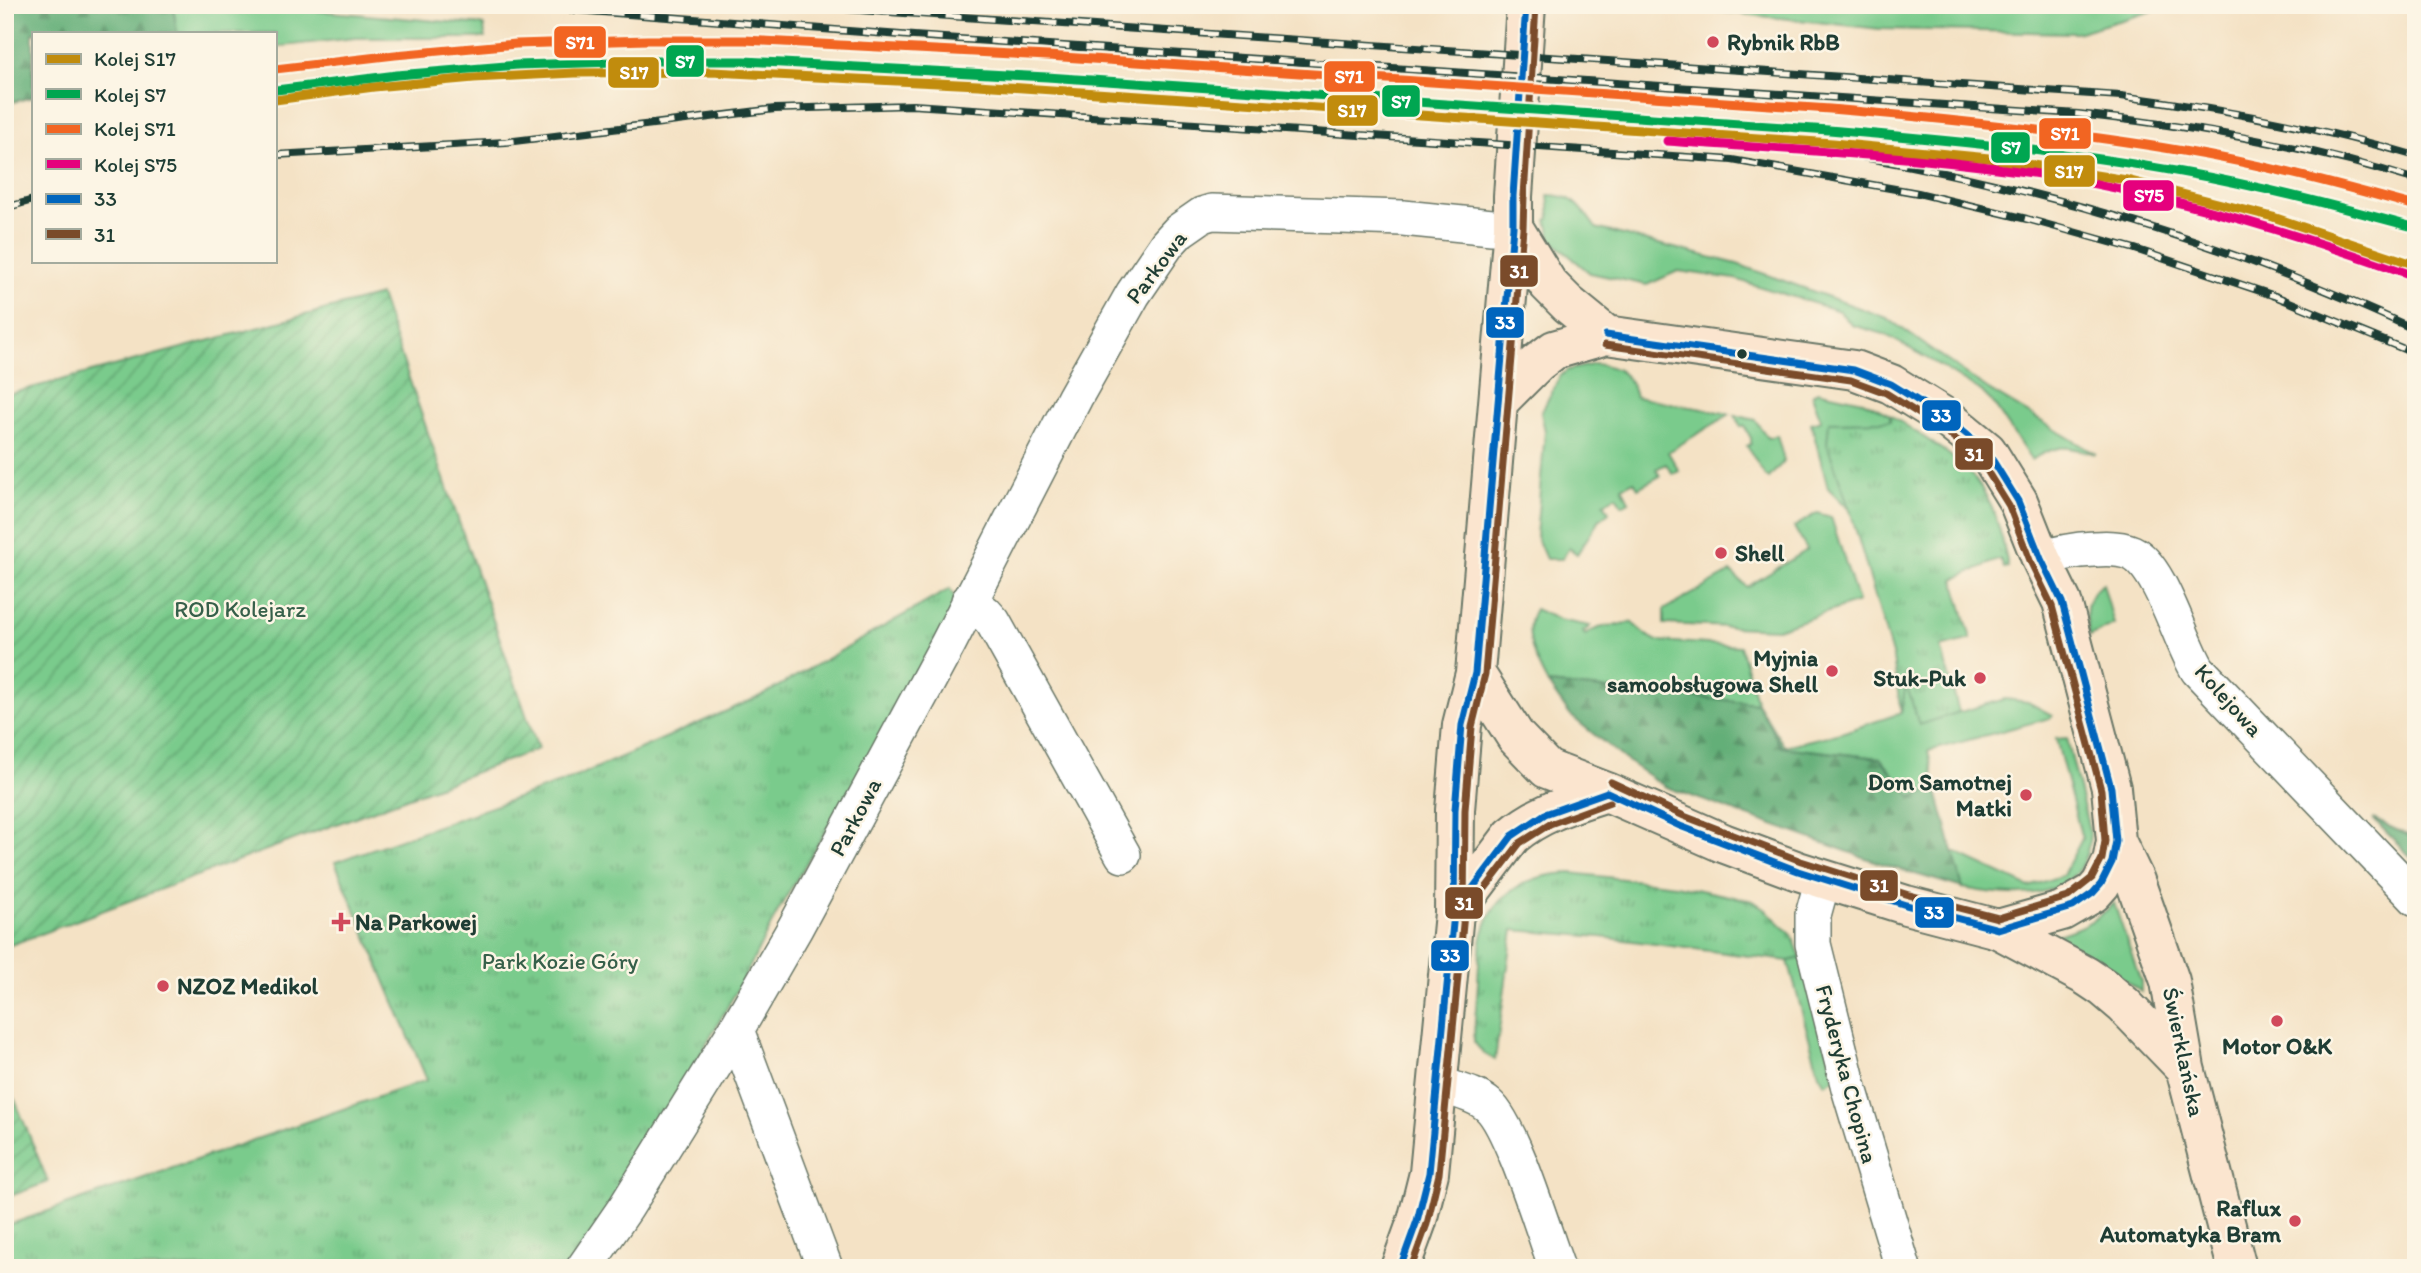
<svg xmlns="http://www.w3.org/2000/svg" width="2421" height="1273" viewBox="0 0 2421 1273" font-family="Itim,sans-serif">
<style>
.grass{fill:#7acb8c;stroke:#4c8460;stroke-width:2}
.forest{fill:url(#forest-firs);stroke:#417656;stroke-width:2}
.park{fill:url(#park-tufts);stroke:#4c8460;stroke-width:2}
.garden{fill:url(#garden-furrows);stroke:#4c8460;stroke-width:2}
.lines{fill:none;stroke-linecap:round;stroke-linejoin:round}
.street-casing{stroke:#6a7767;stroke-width:38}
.secondary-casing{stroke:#6a7767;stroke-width:42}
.street{stroke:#fff;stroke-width:35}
.secondary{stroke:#fbe5cf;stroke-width:38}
.rail-casing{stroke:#1f3d34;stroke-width:8}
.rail{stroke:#fcf5e5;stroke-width:5;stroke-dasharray:16;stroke-linecap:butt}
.bus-1-casing{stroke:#fcf5e5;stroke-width:12}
.bus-2-casing{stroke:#fcf5e5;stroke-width:12}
.bus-1{stroke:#0065bd;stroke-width:7}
.bus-2{stroke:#7a4b2a;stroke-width:7}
.rail-1-casing{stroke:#fcf5e5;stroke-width:14}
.rail-2-casing{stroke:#fcf5e5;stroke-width:14}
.rail-3-casing{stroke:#fcf5e5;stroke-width:14}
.rail-4-casing{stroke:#fcf5e5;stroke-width:14}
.rail-1{stroke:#c18c0d;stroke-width:9}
.rail-2{stroke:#00a651;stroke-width:9}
.rail-3{stroke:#f26522;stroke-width:9}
.rail-4{stroke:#e5007d;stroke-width:9}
.poi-dot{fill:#d1495b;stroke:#fcf5e5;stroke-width:2.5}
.bus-dot{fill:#1f3d34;stroke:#fcf5e5;stroke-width:2.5}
.labels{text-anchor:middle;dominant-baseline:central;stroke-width:5;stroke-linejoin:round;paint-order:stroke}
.poi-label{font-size:23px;font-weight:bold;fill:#1f3d34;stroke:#fcf5e5;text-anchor:start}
.street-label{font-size:23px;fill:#1f3d34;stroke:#fcf5e5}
.park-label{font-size:23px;fill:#36604a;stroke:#fcf5e5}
.line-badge{stroke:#fcf5e5;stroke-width:2.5}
.badge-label{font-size:19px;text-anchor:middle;font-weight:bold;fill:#fff}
</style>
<defs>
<pattern id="forest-firs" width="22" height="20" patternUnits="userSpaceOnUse" patternTransform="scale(1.75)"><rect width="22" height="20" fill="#63af78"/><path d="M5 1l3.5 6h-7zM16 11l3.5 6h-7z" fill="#519063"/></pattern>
<pattern id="park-tufts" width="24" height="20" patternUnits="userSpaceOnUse" patternTransform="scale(1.75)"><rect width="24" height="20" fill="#7acb8c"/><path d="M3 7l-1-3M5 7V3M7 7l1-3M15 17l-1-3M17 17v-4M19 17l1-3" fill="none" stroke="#63a673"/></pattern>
<pattern id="garden-furrows" width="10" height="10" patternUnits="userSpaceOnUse" patternTransform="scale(1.75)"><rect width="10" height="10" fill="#7acb8c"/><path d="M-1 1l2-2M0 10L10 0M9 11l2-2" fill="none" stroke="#63a673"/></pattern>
</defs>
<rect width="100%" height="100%" fill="#fcf5e5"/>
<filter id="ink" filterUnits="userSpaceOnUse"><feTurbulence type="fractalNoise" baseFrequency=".0143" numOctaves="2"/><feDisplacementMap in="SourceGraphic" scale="14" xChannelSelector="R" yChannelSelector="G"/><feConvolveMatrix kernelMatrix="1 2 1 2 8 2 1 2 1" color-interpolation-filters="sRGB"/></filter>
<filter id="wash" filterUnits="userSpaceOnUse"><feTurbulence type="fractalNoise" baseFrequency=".00686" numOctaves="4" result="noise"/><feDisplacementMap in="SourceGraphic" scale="28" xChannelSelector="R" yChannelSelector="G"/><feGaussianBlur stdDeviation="1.57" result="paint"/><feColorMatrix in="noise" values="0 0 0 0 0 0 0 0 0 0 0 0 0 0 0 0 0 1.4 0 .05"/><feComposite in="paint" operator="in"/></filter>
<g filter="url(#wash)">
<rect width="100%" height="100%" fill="#f4e2c5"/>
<!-- grass -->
<path class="grass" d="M 173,5 L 248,5 L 484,25 L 485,38 L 355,38 L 275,47 L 275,33 L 177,33 Z
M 1659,5 L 2174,5 L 2076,33 L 1880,29 Z
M 1548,195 C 1576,195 1581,208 1596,228 L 1737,264 L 1887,318 L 1987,389 L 2096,454 C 2064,446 2060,443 2031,460 L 1993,403 L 1983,393 L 1937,364 L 1884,334 L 1852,325 L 1839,311 L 1735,279 L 1678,271 L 1647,285 L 1590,273 L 1552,241 L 1547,220 L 1550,218 Z
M 1595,364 C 1618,366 1630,374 1636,397 L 1730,414 L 1668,452 L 1679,471 L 1673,474 L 1666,464 L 1656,469 L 1660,476 L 1638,488 L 1634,481 L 1622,487 L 1629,501 L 1622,505 L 1616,496 L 1604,503 L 1609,512 L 1600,519 L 1577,554 L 1569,548 L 1562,559 L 1546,559 L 1536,536 L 1545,431 L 1541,413 L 1560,376 L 1568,370 Z
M 1817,391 L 1863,401 L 1890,415 L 1891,421 L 1845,498 L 1850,510 L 1828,488 L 1811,423 L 1821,420 L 1812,395 Z
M 1735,415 L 1755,420 L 1768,438 L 1777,435 L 1784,461 L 1769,478 L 1765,476 L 1747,446 L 1751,444 L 1751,438 L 1744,426 L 1741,427 Z
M 1817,513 L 1831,517 L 1858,602 L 1777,629 L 1664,624 L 1664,610 L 1731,572 L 1747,587 L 1807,550 L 1794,527 Z
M 2103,584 L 2114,624 L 2090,636 C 2085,616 2083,596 2103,584 Z
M 1535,609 L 1559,620 L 1590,626 L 1583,632 L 1585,635 C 1601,623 1613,628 1631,622 L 1646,635 L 1657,641 L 1740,646 L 1757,703 L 1784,746 L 1841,733 L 1901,713 L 1906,681 L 1919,724 L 2005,699 L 2028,702 L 2052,715 L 2050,718 L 1928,751 L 1936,788 L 1912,797 L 1880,758 L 1781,747 L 1756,703 L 1548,684 C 1536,662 1521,632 1535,609 Z
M 2067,738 L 2090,834 C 2086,905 2013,898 1963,888 L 1952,851 L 2029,887 L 2063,875 L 2082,839 L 2056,739 Z
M 2114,903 L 2141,982 L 2141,992 L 2109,968 L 2054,936 C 2078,929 2097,921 2114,903 Z
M 1801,958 L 1835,1078 L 1825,1084 L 1819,1074 L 1788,961 Z"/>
<!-- forest -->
<path class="forest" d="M 5,5 L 173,5 L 177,33 L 33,33 L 33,97 L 5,104 Z
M 1548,684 L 1757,703 L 1781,747 L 1880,758 L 1912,797 L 1936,788 L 1963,888 L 1891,867 L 1666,787 L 1627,761 L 1570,715 Z
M 2373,819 L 2416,839 L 2416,862 Z"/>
<!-- park -->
<path class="park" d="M 1890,415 C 1964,464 1991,472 2008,567 L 2004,568 L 2000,559 L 1954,579 L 1971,639 L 1941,647 L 1959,712 L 1919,725 L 1906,683 L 1901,713 L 1893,658 L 1850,510 L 1827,444 L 1829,422 L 1890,421 Z
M 950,589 L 959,606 L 779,909 L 745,976 L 618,1200 L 566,1268 L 5,1268 L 5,1226 L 427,1080 L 335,862 L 571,779 L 761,696 Z
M 1571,873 L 1676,885 L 1753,901 L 1765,909 L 1792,935 L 1801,958 L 1788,961 L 1601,937 L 1513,930 L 1495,1060 L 1483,1053 L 1474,1042 C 1474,1022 1477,1002 1478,982 C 1479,965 1479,948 1483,933 C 1494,891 1532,874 1571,873 Z"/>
<!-- garden -->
<path class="garden" d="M 380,295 L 538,749 L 5,947 L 5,395 Z
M 5,1075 L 48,1182 L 5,1198 Z"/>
</g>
<g filter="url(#ink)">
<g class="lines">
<!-- street casing -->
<g class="street-casing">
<path id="street" d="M 2041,559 C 2058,553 2076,550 2094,549 C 2106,548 2121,548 2132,553 C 2161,567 2180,641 2198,670 L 2416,898
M 969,601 L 985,613 L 993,622 L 1123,855
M 1823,879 L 1813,915 L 1813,944 L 1849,1088 L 1903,1268
M 736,1030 L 825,1268
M 1439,1084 C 1454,1090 1476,1094 1488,1105 C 1512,1125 1544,1234 1557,1268
M 584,1268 L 626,1207 L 736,1030 L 795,928 L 948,644 L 1075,397 L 1133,294 L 1167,244 L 1179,231 L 1202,215 L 1212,212 L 1403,218 L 1492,227 L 1513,227"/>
</g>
<!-- secondary casing -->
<g class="secondary-casing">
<path id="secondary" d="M 1513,227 L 1548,284 L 1568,304 L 1606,335
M 1475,673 L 1516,737 L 1547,769 L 1607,792 L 1723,843 L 1798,871 L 1906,905 L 1998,929 L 2062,911 L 2093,893 L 2101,884 L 2112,862 L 2116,841 L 2111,788 L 2062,602 L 2041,559 L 2018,501 L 1987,451 L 1949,420 L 1891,384 L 1854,370 L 1606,335 L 1554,350 L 1537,363 L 1499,401
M 2116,841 L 2135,881 L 2170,981 L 2185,1068 L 2237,1268
M 1454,913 L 1512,836 C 1540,812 1573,803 1607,792
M 1998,929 L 2086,976 L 2104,988 L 2124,1005 L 2185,1068
M 1400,1268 L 1417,1221 L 1429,1173 L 1454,913 L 1455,810 L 1462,725 L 1475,673 L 1513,227 L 1513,196 L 1526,5"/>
</g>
<!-- street -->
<use href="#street" class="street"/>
<!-- secondary -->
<use href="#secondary" class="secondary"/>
<!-- rail casing -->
<g class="rail-casing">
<path id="rail" d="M 511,5 L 914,36 L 2078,114 C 2193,126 2306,145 2416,180
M 786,5 L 2121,96 C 2221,109 2319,127 2416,156
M 1668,131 C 1926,155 2180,220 2416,330
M 275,155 L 506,142 L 775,109 L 913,105 L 1732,160 L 1918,193 L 2027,219 L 2135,249 L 2275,296 L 2416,354
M 5,208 L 33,200"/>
</g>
<!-- rail -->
<use href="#rail" class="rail"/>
<!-- bus-1 casing -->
<g class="bus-1-casing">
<path id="bus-1" d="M 1606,335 L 1854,370 L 1891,384 L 1949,420 L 1987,451 L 2018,501 L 2041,559 L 2062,602 L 2111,788 L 2116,841 L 2112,862 L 2101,884 L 2093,893 L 2073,907 L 1998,929 L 1906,905 L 1798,871 L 1680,826 L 1607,792
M 1454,913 L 1512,836 L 1545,814 L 1607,792
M 1400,1268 L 1417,1221 L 1429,1173 L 1454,913 L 1455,810 L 1462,725 L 1475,673 L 1513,227 L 1513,196 L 1526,5"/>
</g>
<!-- bus-2 casing -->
<g class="bus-2-casing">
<path id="bus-2" d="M 1605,345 L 1851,380 L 1886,393 L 1943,429 L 1979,458 L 2009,506 L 2031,563 L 2052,606 L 2101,790 L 2105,841 L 2102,859 L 2092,878 L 2068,897 L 1998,918 L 1909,895 L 1801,861 L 1684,816 L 1611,782
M 1462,919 L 1520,843 L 1550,824 L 1610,802
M 1411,1268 L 1427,1224 L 1439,1174 L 1464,914 L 1465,810 L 1472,727 L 1485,674 L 1523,228 L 1524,196 L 1536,6"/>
</g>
<!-- bus-1 -->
<use href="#bus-1" class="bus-1"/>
<!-- bus-2 -->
<use href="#bus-2" class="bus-2"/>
<!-- rail-1 casing -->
<g class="rail-1-casing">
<path id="rail-1" d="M 275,100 L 374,87 L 474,78 L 575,73 L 713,72 L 978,85 L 1833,143 L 1989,158 L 2127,180 L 2273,217 L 2416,265"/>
</g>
<!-- rail-2 casing -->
<g class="rail-2-casing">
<path id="rail-2" d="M 276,90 L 397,75 L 518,65 L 647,61 L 744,61 L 1047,77 L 1829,130 C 1947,140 2065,151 2181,172 C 2260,186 2336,206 2413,227"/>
</g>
<!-- rail-3 casing -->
<g class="rail-3-casing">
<path id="rail-3" d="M 275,69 L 395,55 L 516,44 L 647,40 L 745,40 L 1048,56 L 1830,109 C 1949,119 2066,131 2183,151 C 2262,164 2339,185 2416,206"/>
</g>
<!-- rail-4 casing -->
<g class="rail-4-casing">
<path id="rail-4" d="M 1667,141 C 1803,151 1941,156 2075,180 C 2190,201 2302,236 2412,275"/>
</g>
<!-- rail-1 -->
<use href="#rail-1" class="rail-1"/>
<!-- rail-2 -->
<use href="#rail-2" class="rail-2"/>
<!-- rail-3 -->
<use href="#rail-3" class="rail-3"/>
<!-- rail-4 -->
<use href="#rail-4" class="rail-4"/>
</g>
</g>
<!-- markers -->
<g class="poi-dot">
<circle cx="1713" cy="42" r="7"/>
<circle cx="1721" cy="553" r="7"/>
<circle cx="1832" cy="671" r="7"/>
<circle cx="1980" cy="678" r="7"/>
<circle cx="2026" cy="795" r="7"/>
<path d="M337.5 911.5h7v7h7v7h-7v7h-7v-7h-7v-7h7z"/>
<circle cx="163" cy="986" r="7"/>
<circle cx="2277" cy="1021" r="7"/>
<circle cx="2295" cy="1221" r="7"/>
</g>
<circle class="bus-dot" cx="1742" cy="354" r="6"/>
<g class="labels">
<!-- poi labels -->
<g class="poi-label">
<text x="1727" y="42">Rybnik RbB</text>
<text x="1735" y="553">Shell</text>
<text x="1818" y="658" text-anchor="end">Myjnia<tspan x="1818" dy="26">samoobsługowa Shell</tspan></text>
<text x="1966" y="678" text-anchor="end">Stuk-Puk</text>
<text x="2012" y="782" text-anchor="end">Dom Samotnej<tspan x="2012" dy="26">Matki</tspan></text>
<text x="355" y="922">Na Parkowej</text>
<text x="177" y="986">NZOZ Medikol</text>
<text x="2277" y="1046" text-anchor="middle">Motor O&amp;K</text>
<text x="2281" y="1208" text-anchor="end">Raflux<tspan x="2281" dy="26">Automatyka Bram</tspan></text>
</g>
<!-- street labels -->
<g class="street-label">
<text transform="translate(1156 267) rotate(-53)">Parkowa</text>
<text transform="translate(2229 700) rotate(48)">Kolejowa</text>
<text transform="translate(855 817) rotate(-62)">Parkowa</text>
<text transform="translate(2184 1052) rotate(78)">Świerklańska</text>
<text transform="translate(1847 1074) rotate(75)">Fryderyka Chopina</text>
</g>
<!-- park labels -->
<g class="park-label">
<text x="240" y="609">ROD Kolejarz</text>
<text x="560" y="961">Park Kozie Góry</text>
</g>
</g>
<g class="line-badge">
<rect x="553" y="25" width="54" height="34" rx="7" fill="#f26522"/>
<rect x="665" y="44" width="40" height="34" rx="7" fill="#00a651"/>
<rect x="607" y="56" width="53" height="33" rx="7" fill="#c18c0d"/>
<rect x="1323" y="60" width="53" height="33" rx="7" fill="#f26522"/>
<rect x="1381" y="84" width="40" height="34" rx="7" fill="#00a651"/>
<rect x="1326" y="94" width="53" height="33" rx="7" fill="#c18c0d"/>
<rect x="2038" y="117" width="54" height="33" rx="7" fill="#f26522"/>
<rect x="1990" y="131" width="41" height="33" rx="7" fill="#00a651"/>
<rect x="2043" y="154" width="53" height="34" rx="7" fill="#c18c0d"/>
<rect x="2122" y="179" width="53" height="33" rx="7" fill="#e5007d"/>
<rect x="1499" y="254" width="40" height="34" rx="7" fill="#7a4b2a"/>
<rect x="1485" y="306" width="40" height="33" rx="7" fill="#0065bd"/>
<rect x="1921" y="399" width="41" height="33" rx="7" fill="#0065bd"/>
<rect x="1954" y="437" width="40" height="34" rx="7" fill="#7a4b2a"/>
<rect x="1859" y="869" width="40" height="33" rx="7" fill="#7a4b2a"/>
<rect x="1444" y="886" width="40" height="34" rx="7" fill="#7a4b2a"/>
<rect x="1914" y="896" width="41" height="33" rx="7" fill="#0065bd"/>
<rect x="1430" y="939" width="40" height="33" rx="7" fill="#0065bd"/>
</g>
<g class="badge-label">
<text x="580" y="49">S71</text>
<text x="685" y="68">S7</text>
<text x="634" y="79">S17</text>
<text x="1349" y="83">S71</text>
<text x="1401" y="108">S7</text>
<text x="1352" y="117">S17</text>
<text x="2065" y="140">S71</text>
<text x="2011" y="154">S7</text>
<text x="2069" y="178">S17</text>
<text x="2149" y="202">S75</text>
<text x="1519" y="278">31</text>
<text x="1505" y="329">33</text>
<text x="1941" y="422">33</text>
<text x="1974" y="461">31</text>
<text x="1879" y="892">31</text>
<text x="1464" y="910">31</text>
<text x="1934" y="919">33</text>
<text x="1450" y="962">33</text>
</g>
<!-- margin -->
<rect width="2421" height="1273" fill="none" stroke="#fcf5e5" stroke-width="28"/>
<!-- legend -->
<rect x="32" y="32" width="245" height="231" fill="#fcf5e5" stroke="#a4ab9e" stroke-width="2"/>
<rect x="46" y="54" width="35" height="10" fill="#c18c0d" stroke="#a4ab9e" stroke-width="2"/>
<text x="94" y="66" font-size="21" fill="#1f3d34">Kolej S17</text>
<rect x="46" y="89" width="35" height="10" fill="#00a651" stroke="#a4ab9e" stroke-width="2"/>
<text x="94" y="102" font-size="21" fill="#1f3d34">Kolej S7</text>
<rect x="46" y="124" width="35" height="10" fill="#f26522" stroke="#a4ab9e" stroke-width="2"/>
<text x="94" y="136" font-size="21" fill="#1f3d34">Kolej S71</text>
<rect x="46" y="159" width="35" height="10" fill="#e5007d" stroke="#a4ab9e" stroke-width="2"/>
<text x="94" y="172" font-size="21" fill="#1f3d34">Kolej S75</text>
<rect x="46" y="194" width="35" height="10" fill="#0065bd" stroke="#a4ab9e" stroke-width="2"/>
<text x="94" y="206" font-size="21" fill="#1f3d34">33</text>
<rect x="46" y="229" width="35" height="10" fill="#7a4b2a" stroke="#a4ab9e" stroke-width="2"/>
<text x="94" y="242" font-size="21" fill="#1f3d34">31</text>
</svg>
